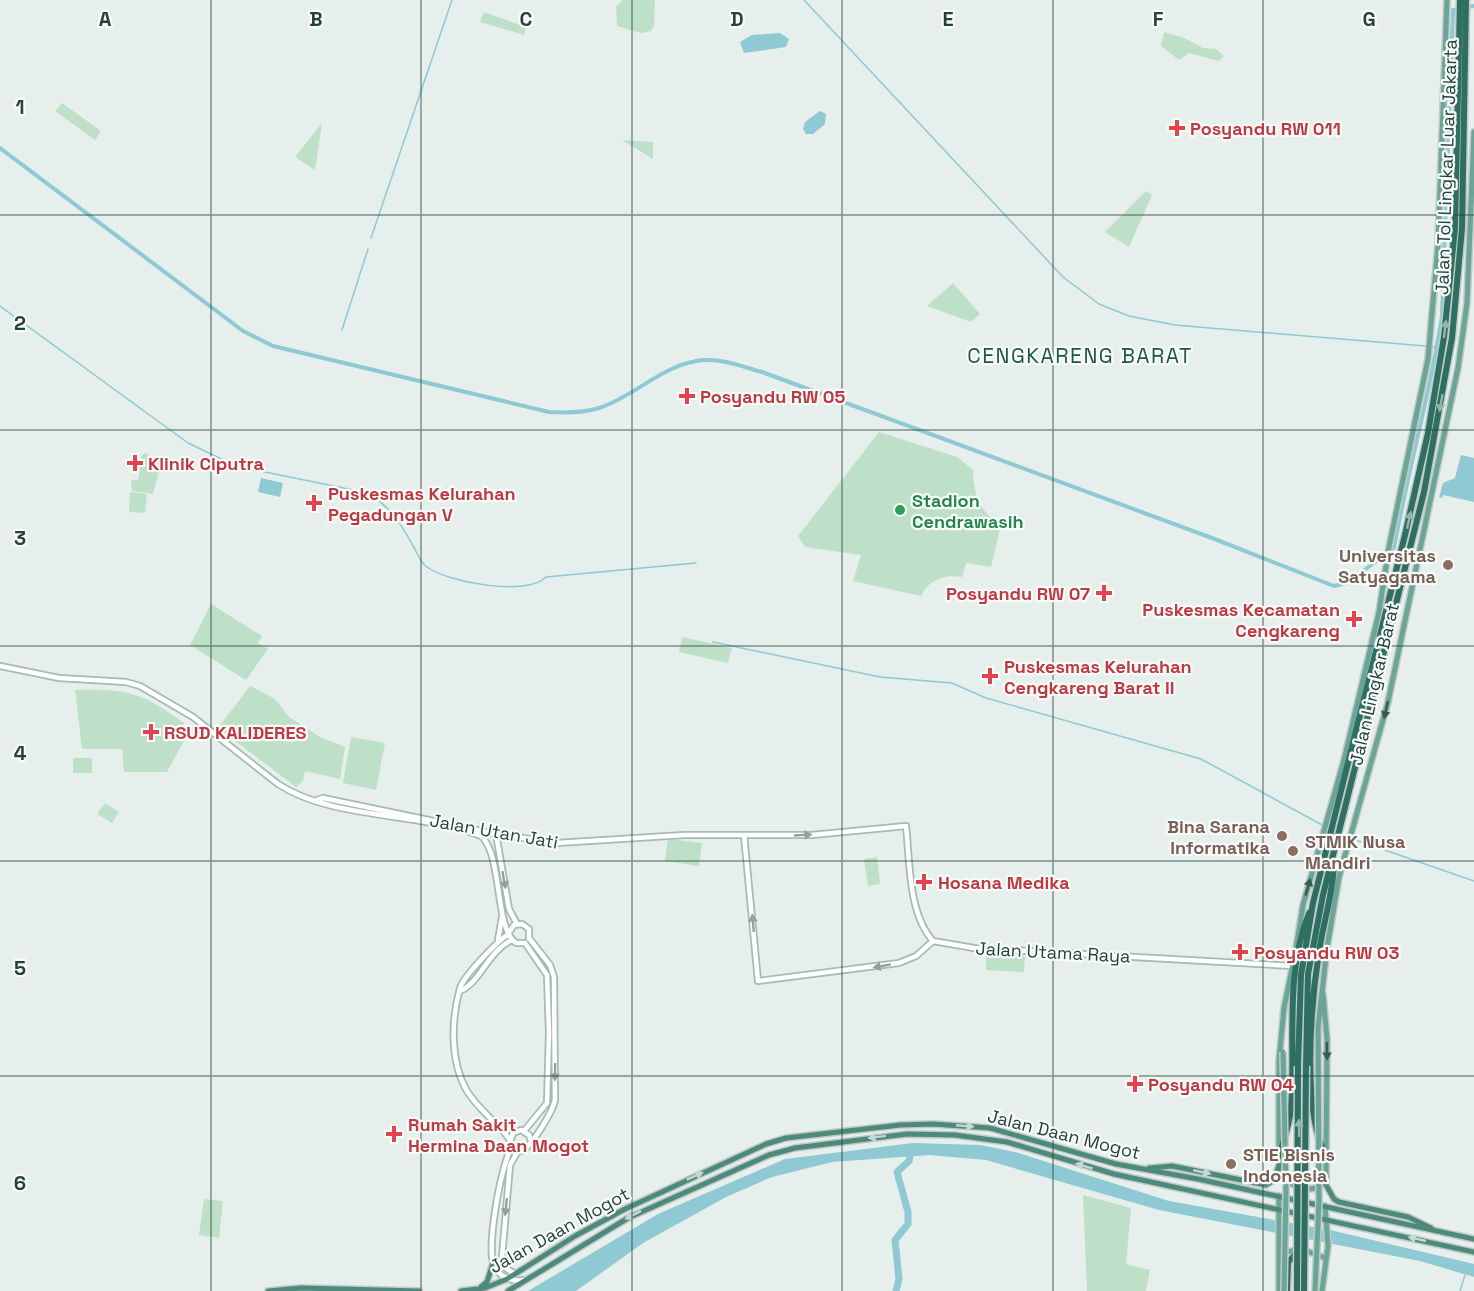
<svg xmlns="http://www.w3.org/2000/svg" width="1474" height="1291" viewBox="0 0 1474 1291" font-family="'Space Grotesk',sans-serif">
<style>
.green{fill:#bfe0c8}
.water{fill:#8ec9d4}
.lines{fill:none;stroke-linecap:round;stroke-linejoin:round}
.stream{stroke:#8ec9d4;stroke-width:1.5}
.canal{stroke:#8ec9d4;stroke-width:4}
.river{stroke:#8ec9d4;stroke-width:7}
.secondary-casing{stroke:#a4bbb3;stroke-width:8}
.primary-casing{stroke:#c2cac8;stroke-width:8}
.trunk-casing{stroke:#c2cac8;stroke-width:8}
.motorway-casing{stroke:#c2cac8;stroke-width:9}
.secondary{stroke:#fff;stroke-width:4.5}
.primary{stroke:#6aa596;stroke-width:5}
.trunk{stroke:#4c8a7c;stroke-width:5}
.motorway{stroke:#2f6f62;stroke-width:6}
.primary-bridge-casing{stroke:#c2cac8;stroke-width:8;stroke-linecap:butt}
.motorway-bridge-casing{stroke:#c2cac8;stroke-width:9;stroke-linecap:butt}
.primary-bridge{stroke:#6aa596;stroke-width:5}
.motorway-bridge{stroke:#2f6f62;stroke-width:6}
.oneway{fill:#93b5ae}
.oneway2{fill:#365b51}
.oneway3{fill:#92a09c}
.oneway4{fill:#c4d9d4}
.grid{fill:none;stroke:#24423a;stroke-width:1.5;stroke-opacity:0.55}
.health-dot{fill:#e0444e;stroke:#f7fbf9;stroke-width:2}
.leisure-dot{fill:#2e9e5b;stroke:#f7fbf9;stroke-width:2}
.education-dot{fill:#8d6e63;stroke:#f7fbf9;stroke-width:2}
.labels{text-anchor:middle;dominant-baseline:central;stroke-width:4.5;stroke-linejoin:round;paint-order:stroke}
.health-label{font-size:18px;font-weight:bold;fill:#be3a42;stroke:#f7fbf9;text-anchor:start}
.street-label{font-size:18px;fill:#24423a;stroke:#f7fbf9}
.leisure-label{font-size:18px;font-weight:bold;fill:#27864d;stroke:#f7fbf9;text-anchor:start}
.education-label{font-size:18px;font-weight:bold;fill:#785e54;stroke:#f7fbf9;text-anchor:end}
.quarter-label{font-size:21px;letter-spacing:1.5px;fill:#1f5548;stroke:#f7fbf9}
.grid-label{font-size:20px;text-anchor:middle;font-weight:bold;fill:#24423a;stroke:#f7fbf9;stroke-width:4.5;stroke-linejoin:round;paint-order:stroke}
</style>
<rect width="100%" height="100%" fill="#e6efeb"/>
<!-- green -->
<path class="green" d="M 623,0 L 655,0 L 654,26 L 651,31 L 641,33 L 617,26 L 616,6 Z
M 484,12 L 526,27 L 524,35 L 480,22 Z
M 1164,32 L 1184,38 L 1203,48 L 1216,49 L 1224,56 L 1219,61 L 1189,53 L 1179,60 L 1161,46 Z
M 62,103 L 101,131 L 95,140 L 55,111 Z
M 322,123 L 315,170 L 295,157 Z
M 622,140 L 653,142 L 653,159 Z
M 1146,191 L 1152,195 L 1129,247 L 1105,232 Z
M 953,283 L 980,314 L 971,322 L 927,306 Z
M 879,432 L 957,457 L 973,470 C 974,496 979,511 1001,525 L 991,567 L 966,563 L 962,577 C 944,574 929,579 921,596 L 853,581 L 861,555 L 805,547 L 798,536 Z
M 145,453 L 161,464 L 153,494 L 132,491 L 131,480 L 138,480 L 142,455 Z
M 130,492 L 147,494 L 145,513 L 129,512 Z
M 211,604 L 262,636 L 258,643 L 268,649 L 246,680 L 190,645 Z
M 682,637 L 732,648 L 728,663 L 679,652 Z
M 250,686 L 275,699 L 289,717 L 320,737 L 345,747 L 340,779 L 305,771 L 303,781 L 296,787 L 218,728 Z
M 75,690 C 127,689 141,692 184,723 L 184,741 L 167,772 L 124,772 L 122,749 L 82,749 Z
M 351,737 L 385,743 L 376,790 L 343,783 Z
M 73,758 L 92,758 L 92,773 L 73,773 Z
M 105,803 L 119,812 L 112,823 L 97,814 Z
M 668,839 L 702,843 L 699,866 L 665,861 Z
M 877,857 L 880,884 L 868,886 L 864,859 Z
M 986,955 L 1025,956 L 1024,972 L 986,970 Z
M 1083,1195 L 1131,1208 L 1126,1264 L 1150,1270 L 1146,1291 L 1087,1291 Z
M 204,1199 L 223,1201 L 219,1238 L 199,1235 Z"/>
<!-- water -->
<path class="water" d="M 780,33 L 789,39 L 786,47 L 744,53 L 740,42 L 752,35 Z
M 820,111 L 826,114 L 825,124 L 813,134 L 806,134 L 803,129 L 805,122 Z
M 1461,455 L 1474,458 L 1474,502 L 1443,495 L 1442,498 L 1439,497 L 1443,483 L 1455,478 Z
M 261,478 L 283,483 L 280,497 L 258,492 Z
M 913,1143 L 980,1145 L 1015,1152 L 1169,1201 L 1330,1230 L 1474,1264 L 1474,1277 L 1420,1261 L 1159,1210 L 986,1160 L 930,1155 L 832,1162 L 772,1177 L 726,1197 L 643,1243 L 576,1291 L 528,1291 L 658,1214 L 785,1159 Z"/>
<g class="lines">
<!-- stream -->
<path class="stream" d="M 804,0 L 1063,277 L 1099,304 L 1129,316 L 1175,325 L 1437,347
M 371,238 L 452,0
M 0,306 L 188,443 L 236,466 L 368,493 C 389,506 400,522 412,544 C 416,550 420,563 427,567 C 447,582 527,597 546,577 L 696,563
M 342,330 L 368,249
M 713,642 L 880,677 L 952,683 L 986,698 L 1201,759 L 1324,826
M 1353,839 L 1474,881
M 1460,1291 L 1465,1275"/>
<!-- canal -->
<path class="canal" d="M 0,148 L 243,331 L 273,346 L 549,412 C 566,413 583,413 599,408 C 636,396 664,363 704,360 C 724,359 743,367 762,372 L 1212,538 L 1334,586 L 1347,583 L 1394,548 C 1408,470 1430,394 1442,316 L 1453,10 L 1474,6"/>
<!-- river -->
<path class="river" d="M 896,1291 L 899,1279 L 895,1240 L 908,1224 L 908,1212 L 897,1172 L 909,1161 L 911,1150"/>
<!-- secondary casing -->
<g class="secondary-casing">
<path id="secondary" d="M 0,666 L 59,678 L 126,682 L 140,686 L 193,717 L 278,784 C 333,820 420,812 481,836 C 503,855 494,928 516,943 L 525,943
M 317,800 L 323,798 L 496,834 L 557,843 L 684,835 L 812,835 L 906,826 C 910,862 908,913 933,941 L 974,948 L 1293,966
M 496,834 L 509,909 L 517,924
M 744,835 L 758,981 L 899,963 L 916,956 L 933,941
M 510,931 L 514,925 L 522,924 L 529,929 L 529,939
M 509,934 C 498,940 463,977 460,988 C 451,1020 450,1062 467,1091 C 479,1111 498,1122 510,1140
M 498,940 L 502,917
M 460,991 C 480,983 488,951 512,940
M 524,1131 L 547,1103 L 549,1033 L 547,975 L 525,943
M 510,1142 L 513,1133 L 521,1130 L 529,1135 L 531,1141
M 512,1147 L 521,1151 C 531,1148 553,1111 555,1100 L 554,977 L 550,965 L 529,938
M 512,1147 C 501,1163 486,1249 494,1265 C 499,1278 512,1282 525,1280
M 515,1274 L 507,1269 L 502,1257 L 510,1165 L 518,1151"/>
</g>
<!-- primary casing -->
<g class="primary-casing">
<path id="primary" d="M 1296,949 L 1303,905 L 1344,760 L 1379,612 L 1389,547 L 1428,359 L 1438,245 L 1447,0
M 1323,994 L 1327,1039 L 1326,1180
M 1318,1028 L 1327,948 L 1339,877 L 1388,702 L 1458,368 L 1467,303 L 1474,132
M 1279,1152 L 1279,1061 L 1284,1008 L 1293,964
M 1279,1164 C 1285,1182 1297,1192 1316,1188 L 1326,1179
M 1279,1196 L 1279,1291
M 1283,1253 L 1301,1249 L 1325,1258
M 1322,1291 L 1328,1246 L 1325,1206"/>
</g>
<!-- trunk casing -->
<g class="trunk-casing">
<path id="trunk" d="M 1149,1168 L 1172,1166 L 1266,1185 L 1274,1180 L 1279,1165
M 1326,1185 L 1334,1199 L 1339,1202 L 1408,1217 L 1431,1228
M 481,1287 L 487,1282 L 493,1263
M 268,1291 L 301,1288 L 419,1291
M 461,1291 L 485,1288 L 507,1279 L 575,1236 L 625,1209 L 766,1144 L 786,1138 L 900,1125 L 933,1124 L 990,1128 L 1116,1164 L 1198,1179 L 1474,1239
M 508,1291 L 628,1218 L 769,1155 L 795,1148 L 907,1134 L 955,1135 L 1007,1142 L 1114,1174 L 1474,1252"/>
</g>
<!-- motorway casing -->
<g class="motorway-casing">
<path id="motorway" d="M 1298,1066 L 1301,975 L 1313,903 L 1405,535 L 1428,433 L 1444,337 L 1455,228 L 1460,0
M 1306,1066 L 1308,974 L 1323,895 L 1424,492 L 1452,338 L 1462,228 L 1466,0
M 1327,1157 C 1301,1115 1311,1002 1319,952 C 1323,923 1334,891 1334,862
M 1279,1158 C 1283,1142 1289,1126 1291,1109 C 1296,1045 1284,975 1309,913
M 1287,1291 L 1288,1262 L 1301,1249"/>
</g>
<!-- secondary -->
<use href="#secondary" class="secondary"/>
<!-- primary -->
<use href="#primary" class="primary"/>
<!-- trunk -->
<use href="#trunk" class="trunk"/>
<!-- motorway -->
<use href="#motorway" class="motorway"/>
<!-- primary-bridge casing -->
<g class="primary-bridge-casing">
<path id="primary-bridge" d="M 1283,1052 L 1286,1191 L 1284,1291
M 1315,1291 L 1319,1201 L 1318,1028"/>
</g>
<!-- motorway-bridge casing -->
<g class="motorway-bridge-casing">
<path id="motorway-bridge" d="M 1297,1291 L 1298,1066
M 1304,1291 L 1306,1066"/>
</g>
<!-- primary-bridge -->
<use href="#primary-bridge" class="primary-bridge"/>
<!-- motorway-bridge -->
<use href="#motorway-bridge" class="motorway-bridge"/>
</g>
<!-- one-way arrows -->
<defs><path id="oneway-solid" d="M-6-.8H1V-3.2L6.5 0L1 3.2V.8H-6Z" transform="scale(1.5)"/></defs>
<g class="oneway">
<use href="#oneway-solid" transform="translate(1445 329) rotate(-83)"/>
<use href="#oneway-solid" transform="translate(1441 403) rotate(100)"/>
<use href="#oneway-solid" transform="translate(1409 520) rotate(-77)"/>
<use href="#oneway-solid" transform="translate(1299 1128) rotate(-91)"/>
</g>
<g class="oneway2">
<use href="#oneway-solid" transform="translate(1386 710) rotate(103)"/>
<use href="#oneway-solid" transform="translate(1308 887) rotate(-74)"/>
<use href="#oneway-solid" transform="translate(1327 1051) rotate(89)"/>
</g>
<g class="oneway3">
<use href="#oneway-solid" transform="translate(803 835) rotate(-3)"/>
<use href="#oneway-solid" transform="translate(504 880) rotate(80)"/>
<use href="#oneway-solid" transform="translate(753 923) rotate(-95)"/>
<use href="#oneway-solid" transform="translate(882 966) rotate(170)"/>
<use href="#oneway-solid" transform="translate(555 1072) rotate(91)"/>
<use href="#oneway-solid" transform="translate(506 1207) rotate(96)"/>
</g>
<g class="oneway4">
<use href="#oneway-solid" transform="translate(965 1126) rotate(5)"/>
<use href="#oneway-solid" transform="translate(877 1137) rotate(173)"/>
<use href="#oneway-solid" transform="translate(1084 1166) rotate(-164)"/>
<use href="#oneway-solid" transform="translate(1202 1172) rotate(12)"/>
<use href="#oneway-solid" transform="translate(695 1176) rotate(-24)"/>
<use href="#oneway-solid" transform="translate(633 1215) rotate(153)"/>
<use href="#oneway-solid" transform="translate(1417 1239) rotate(-167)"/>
</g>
<!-- grid -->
<path class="grid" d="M 211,0 L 211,1291M 421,0 L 421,1291M 632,0 L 632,1291M 842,0 L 842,1291M 1053,0 L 1053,1291M 1263,0 L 1263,1291M 0,215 L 1474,215M 0,430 L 1474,430M 0,646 L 1474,646M 0,861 L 1474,861M 0,1076 L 1474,1076"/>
<!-- markers -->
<g class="health-dot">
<path d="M1174 119h6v6h6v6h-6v6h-6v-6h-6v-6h6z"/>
<path d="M684 387h6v6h6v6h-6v6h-6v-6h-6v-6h6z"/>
<path d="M132 454h6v6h6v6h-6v6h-6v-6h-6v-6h6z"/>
<path d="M311 494h6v6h6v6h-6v6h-6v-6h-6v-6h6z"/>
<path d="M1101 584h6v6h6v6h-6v6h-6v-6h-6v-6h6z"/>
<path d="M1351 610h6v6h6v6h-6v6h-6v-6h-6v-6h6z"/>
<path d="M987 667h6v6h6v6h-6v6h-6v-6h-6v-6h6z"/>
<path d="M148 723h6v6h6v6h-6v6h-6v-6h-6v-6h6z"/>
<path d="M921 873h6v6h6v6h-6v6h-6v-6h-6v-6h6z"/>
<path d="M1237 943h6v6h6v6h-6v6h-6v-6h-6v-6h6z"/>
<path d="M1132 1075h6v6h6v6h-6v6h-6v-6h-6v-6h6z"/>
<path d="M391 1125h6v6h6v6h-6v6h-6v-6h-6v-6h6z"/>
</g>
<circle class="leisure-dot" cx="900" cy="510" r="6"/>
<g class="education-dot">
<circle cx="1448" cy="565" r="6"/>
<circle cx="1282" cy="836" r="6"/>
<circle cx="1293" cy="851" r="6"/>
<circle cx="1231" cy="1164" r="6"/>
</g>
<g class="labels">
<!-- health labels -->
<g class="health-label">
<text x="1190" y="128">Posyandu RW 011</text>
<text x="700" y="396">Posyandu RW 05</text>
<text x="148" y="463">Klinik Ciputra</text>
<text x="328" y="493">Puskesmas Kelurahan<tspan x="328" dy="21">Pegadungan V</tspan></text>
<text x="1090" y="593" text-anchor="end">Posyandu RW 07</text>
<text x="1340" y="609" text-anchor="end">Puskesmas Kecamatan<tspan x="1340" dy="21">Cengkareng</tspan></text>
<text x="1004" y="666">Puskesmas Kelurahan<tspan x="1004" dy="21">Cengkareng Barat II</tspan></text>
<text x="164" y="732">RSUD KALIDERES</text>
<text x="938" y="882">Hosana Medika</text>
<text x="1254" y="952">Posyandu RW 03</text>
<text x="1148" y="1084">Posyandu RW 04</text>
<text x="408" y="1124">Rumah Sakit<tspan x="408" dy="21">Hermina Daan Mogot</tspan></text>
</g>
<!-- street labels -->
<g class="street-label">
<text transform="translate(1446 167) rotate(-88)">Jalan Tol Lingkar Luar Jakarta</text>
<text transform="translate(1374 684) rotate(-77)">Jalan Lingkar Barat</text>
<text transform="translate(494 831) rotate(10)">Jalan Utan Jati</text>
<text transform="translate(1053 952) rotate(3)">Jalan Utama Raya</text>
<text transform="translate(1064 1134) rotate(14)">Jalan Daan Mogot</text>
<text transform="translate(559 1230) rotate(-29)">Jalan Daan Mogot</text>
</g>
<!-- leisure labels -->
<g class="leisure-label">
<text x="912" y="500">Stadion<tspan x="912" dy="21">Cendrawasih</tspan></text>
</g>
<!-- education labels -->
<g class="education-label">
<text x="1436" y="555">Universitas<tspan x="1436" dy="21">Satyagama</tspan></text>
<text x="1270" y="826">Bina Sarana<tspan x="1270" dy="21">Informatika</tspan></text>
<text x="1305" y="841" text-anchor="start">STMIK Nusa<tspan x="1305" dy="21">Mandiri</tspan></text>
<text x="1243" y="1154" text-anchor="start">STIE Bisnis<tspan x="1243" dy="21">Indonesia</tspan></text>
</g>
<!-- quarter labels -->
<g class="quarter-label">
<text x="1080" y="355">CENGKARENG BARAT</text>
</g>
</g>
<g class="grid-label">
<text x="105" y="26">A</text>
<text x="316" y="26">B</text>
<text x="526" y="26">C</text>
<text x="737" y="26">D</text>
<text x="948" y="26">E</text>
<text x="1158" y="26">F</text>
<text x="1369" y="26">G</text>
<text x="20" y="114">1</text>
<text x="20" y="330">2</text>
<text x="20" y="545">3</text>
<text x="20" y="760">4</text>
<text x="20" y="975">5</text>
<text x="20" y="1190">6</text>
</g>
</svg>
